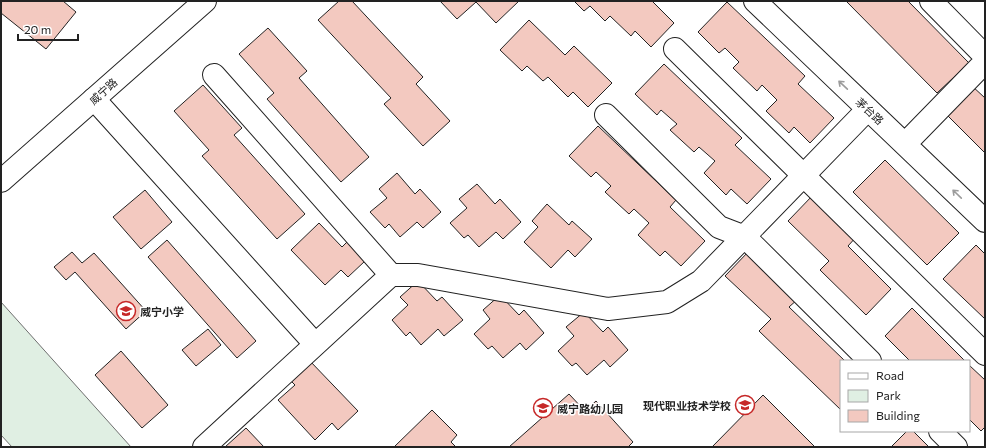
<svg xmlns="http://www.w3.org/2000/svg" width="986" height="448" viewBox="0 0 986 448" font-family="Commissioner,'Noto Sans SC',sans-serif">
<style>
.green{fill:#e0efe3;stroke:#6f6f6f}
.building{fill:#f3c9c0;stroke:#222}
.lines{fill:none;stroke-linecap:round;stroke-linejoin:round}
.minor-casing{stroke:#222;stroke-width:24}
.major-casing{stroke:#222;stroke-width:24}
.minor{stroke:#fff;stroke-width:22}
.major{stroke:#fff;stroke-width:22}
.oneway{stroke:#9c9c9c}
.labels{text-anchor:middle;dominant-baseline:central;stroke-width:3;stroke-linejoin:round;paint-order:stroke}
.street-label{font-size:11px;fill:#222;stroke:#fff}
.poi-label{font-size:11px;font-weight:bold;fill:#222;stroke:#fff;text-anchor:start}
</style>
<rect width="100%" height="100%" fill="#fff"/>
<!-- green -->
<path class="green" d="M 1,302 L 131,447 L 12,447 L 1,435 Z"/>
<!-- building -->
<path class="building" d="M 1,1 L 63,1 L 76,12 L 46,49 L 1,13 Z
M 339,1 L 352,1 L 423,77 L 416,84 L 450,121 L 423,146 L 384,104 L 391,98 L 318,20 Z
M 440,1 L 519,1 L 496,23 L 476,2 L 457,19 Z
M 574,1 L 652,1 L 674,23 L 651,47 L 635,31 L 631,36 L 610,16 L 605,21 L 590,6 L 584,11 Z
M 846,1 L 908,1 L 969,63 L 937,93 Z
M 727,2 L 805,76 L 798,84 L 834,118 L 810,143 L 794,127 L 789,133 L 766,111 L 777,100 L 762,85 L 757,91 L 733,68 L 739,62 L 725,48 L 719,53 L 698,32 Z
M 529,20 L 565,55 L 574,46 L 612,83 L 588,107 L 573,92 L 568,97 L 548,77 L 543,81 L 527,66 L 522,71 L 500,50 Z
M 268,28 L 307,71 L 299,78 L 369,157 L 341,182 L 267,99 L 274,93 L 239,54 Z
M 664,64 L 742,138 L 735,145 L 771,179 L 747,204 L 731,189 L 726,195 L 704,173 L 715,161 L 699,147 L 694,152 L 670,130 L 677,124 L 661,110 L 657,115 L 635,94 Z
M 203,85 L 242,128 L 234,135 L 305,214 L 277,239 L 202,156 L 209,150 L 174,111 Z
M 971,85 L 985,98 L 985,153 L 944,112 Z
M 598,126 L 676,200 L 670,207 L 705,241 L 681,266 L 665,251 L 660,256 L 638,235 L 649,223 L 634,209 L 629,214 L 605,192 L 611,186 L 596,172 L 591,177 L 569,156 Z
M 885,160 L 959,233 L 927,265 L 853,192 Z
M 397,173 L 415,194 L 420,189 L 441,212 L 423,228 L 417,222 L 400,237 L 389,224 L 385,228 L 370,212 L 387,198 L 379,189 Z
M 477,184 L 495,204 L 500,199 L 521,222 L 503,239 L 496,232 L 479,247 L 468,235 L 464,238 L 450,223 L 467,208 L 459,199 Z
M 145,190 L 172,222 L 141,249 L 113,217 Z
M 814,194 L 857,236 L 848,246 L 891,289 L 866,315 L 820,270 L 829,261 L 788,221 Z
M 547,204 L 569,225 L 572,221 L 592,239 L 575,257 L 568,250 L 551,268 L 524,242 L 538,227 L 532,221 Z
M 319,223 L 342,247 L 347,242 L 365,261 L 348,277 L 341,270 L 325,285 L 291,250 Z
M 167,240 L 256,341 L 237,358 L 148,257 Z
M 976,245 L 985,254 L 985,319 L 943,279 Z
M 749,251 L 798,299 L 789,307 L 845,361 L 841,361 L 841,410 L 759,331 L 771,319 L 725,276 Z
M 72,252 L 82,263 L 94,253 L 146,311 L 126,329 L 75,272 L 66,280 L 54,267 Z
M 418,281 L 437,301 L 442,297 L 463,320 L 444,336 L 438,329 L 421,345 L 410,332 L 406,336 L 392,320 L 408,305 L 400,297 Z
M 500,295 L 519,315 L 524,310 L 544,333 L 526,350 L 520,343 L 503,358 L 492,346 L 488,349 L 474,334 L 490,319 L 483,310 Z
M 912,308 L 965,361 L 910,361 L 885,336 Z
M 584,312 L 603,332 L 608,327 L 628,350 L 610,367 L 604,360 L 587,375 L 576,363 L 572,366 L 558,351 L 574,336 L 566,327 Z
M 208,329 L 221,345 L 196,366 L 182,350 Z
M 121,351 L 168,405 L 142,428 L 95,375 Z
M 309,360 L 358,411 L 338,430 L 332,423 L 315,440 L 278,400 L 295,385 L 289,379 Z
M 969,365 L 985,380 L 985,427 L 981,431 L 969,419 Z
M 569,394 L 585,411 L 596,401 L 633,442 L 628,447 L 509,447 Z
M 763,395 L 815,447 L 712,447 Z
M 432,410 L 457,435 L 451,442 L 456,447 L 394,447 Z
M 246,428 L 264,447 L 225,447 Z
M 907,431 L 913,431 L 929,447 L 891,447 Z"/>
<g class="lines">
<!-- minor casing -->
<g class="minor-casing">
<path id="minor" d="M 755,1 L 985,221
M 931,1 L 985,56
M 675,49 L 985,354
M 214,75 L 391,275
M 94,99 L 315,344
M 606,115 L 719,227 L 745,237 L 870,361
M 905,144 L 985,62
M 940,431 L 956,447
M 204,447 L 391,275 L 418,275 L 608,309 L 667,302 L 701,281 L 868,109"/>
</g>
<!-- major casing -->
<g class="major-casing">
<path id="major" d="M 1,181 L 205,1"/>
</g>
<!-- minor -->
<use href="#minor" class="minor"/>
<!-- major -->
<use href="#major" class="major"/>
</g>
<!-- one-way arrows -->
<defs><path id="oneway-shaft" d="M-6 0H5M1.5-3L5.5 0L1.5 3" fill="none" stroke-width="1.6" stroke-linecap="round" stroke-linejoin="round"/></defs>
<g class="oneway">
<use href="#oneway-shaft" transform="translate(843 85) rotate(-137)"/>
<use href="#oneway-shaft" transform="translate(957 194) rotate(-136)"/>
</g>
<!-- icons -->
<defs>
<g id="school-ring" transform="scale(1)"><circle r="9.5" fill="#fff" stroke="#c62828" stroke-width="1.5"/><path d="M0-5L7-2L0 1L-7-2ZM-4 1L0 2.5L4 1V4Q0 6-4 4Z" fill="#c62828"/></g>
</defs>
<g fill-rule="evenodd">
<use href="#school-ring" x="126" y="311"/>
<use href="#school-ring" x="745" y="405"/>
<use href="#school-ring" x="543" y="408"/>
</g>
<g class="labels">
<!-- street labels -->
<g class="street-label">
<text transform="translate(103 91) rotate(-42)">威宁路</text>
<text transform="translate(870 111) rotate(43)">茅台路</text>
</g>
<!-- poi labels -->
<g class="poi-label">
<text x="140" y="311">威宁小学</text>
<text x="731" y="405" text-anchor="end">现代职业技术学校</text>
<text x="557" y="408">威宁路幼儿园</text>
</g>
</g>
<!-- border -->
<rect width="986" height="448" fill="none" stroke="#222222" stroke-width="4"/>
<!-- legend -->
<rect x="840" y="360" width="130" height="72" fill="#ffffff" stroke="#a7a7a7"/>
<rect x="848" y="373" width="20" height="6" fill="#ffffff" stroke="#a7a7a7"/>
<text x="876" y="380" font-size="12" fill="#222222">Road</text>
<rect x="848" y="390" width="20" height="12" fill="#e0efe3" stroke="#a7a7a7"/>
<text x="876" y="400" font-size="12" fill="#222222">Park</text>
<rect x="848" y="410" width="20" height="12" fill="#f3c9c0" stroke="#a7a7a7"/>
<text x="876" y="420" font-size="12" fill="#222222">Building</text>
<!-- scale -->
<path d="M18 34v6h60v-6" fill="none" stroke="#222222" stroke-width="2"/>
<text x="24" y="34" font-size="12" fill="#222222" stroke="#ffffff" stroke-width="3" paint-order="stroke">20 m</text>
</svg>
